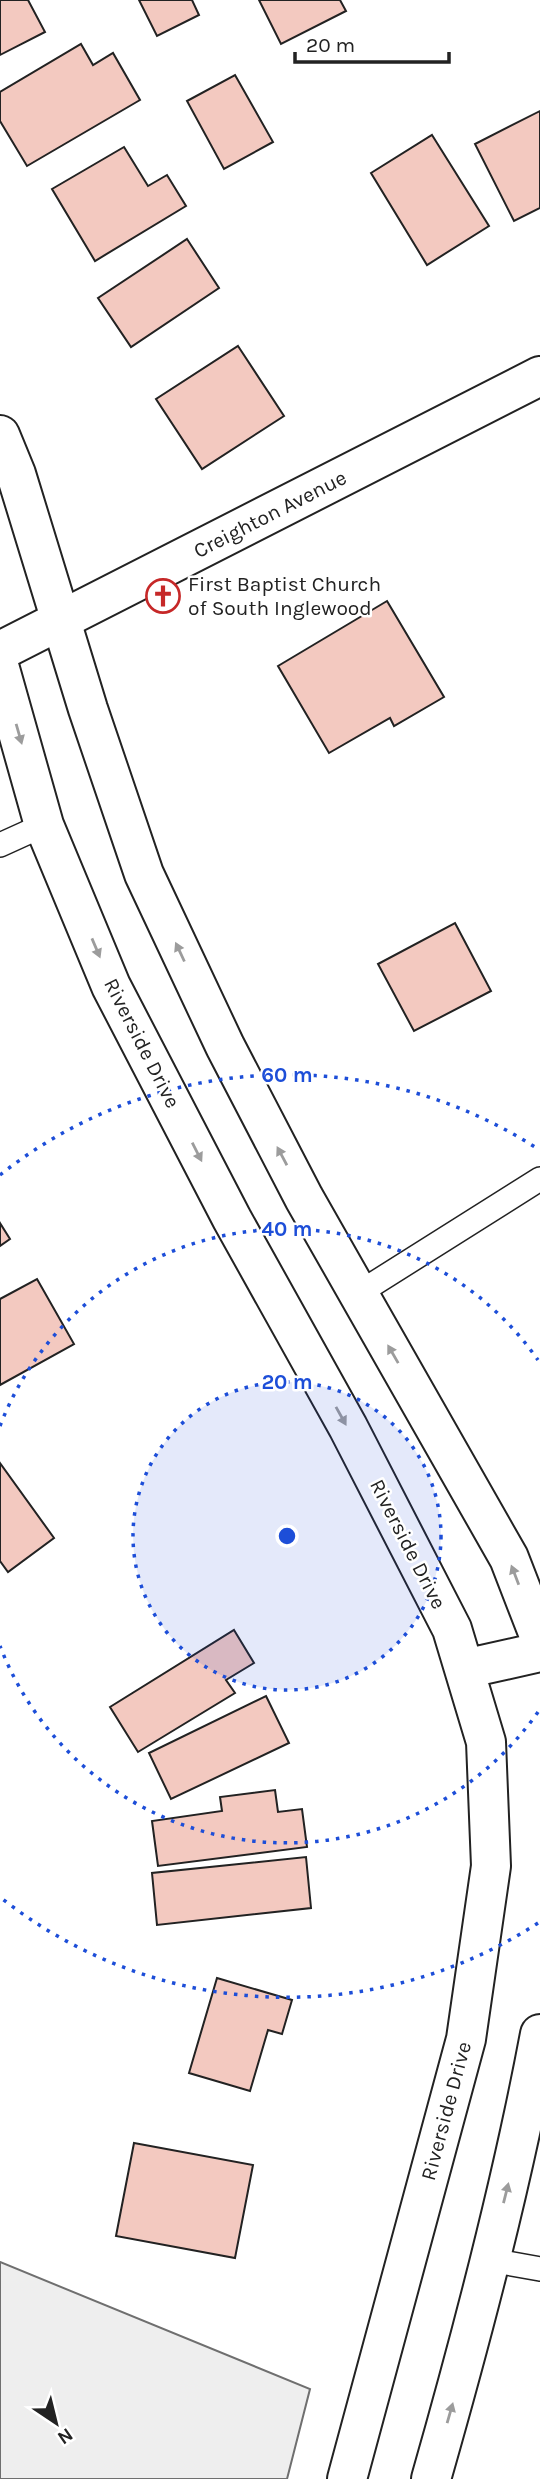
<svg xmlns="http://www.w3.org/2000/svg" width="540" height="2479" viewBox="0 0 540 2479" font-family="Karla,sans-serif">
<style>
.green{fill:#eee;stroke:#6f6f6f;stroke-width:2}
.building{fill:#f3c9c0;stroke:#222;stroke-width:2}
.lines{fill:none;stroke-linecap:round;stroke-linejoin:round}
.service-casing{stroke:#222;stroke-width:26}
.minor-casing{stroke:#222;stroke-width:42}
.tertiary-casing{stroke:#222;stroke-width:42}
.service{stroke:#fff;stroke-width:23}
.minor{stroke:#fff;stroke-width:38}
.tertiary{stroke:#fff;stroke-width:38}
.oneway{fill:#9c9c9c}
.ring{fill:none;stroke:#1d4ed8;stroke-width:3.5;stroke-dasharray:3.5 7}
.labels{text-anchor:middle;dominant-baseline:central;stroke-width:5;stroke-linejoin:round;paint-order:stroke}
.street-label{font-size:21px;fill:#222;stroke:#fff}
.poi-label{font-size:21px;fill:#222;stroke:#fff;text-anchor:start}
.centre{fill:#1d4ed8;stroke:#fff;stroke-width:3.5}
.ring-label{font-size:21px;text-anchor:middle;font-weight:bold;fill:#1d4ed8;stroke:#fff;stroke-width:5;stroke-linejoin:round;paint-order:stroke}
</style>
<rect width="100%" height="100%" fill="#fff"/>
<!-- green -->
<path class="green" d="M 0,2262 L 310,2389 L 287,2479 L 0,2479 Z"/>
<!-- building -->
<path class="building" d="M 0,0 L 28,0 L 45,32 L 0,55 Z
M 139,0 L 192,0 L 199,15 L 157,36 Z
M 259,0 L 340,0 L 346,11 L 281,44 Z
M 81,44 L 93,65 L 113,53 L 140,100 L 27,166 L 0,121 L 0,92 Z
M 235,75 L 273,142 L 224,169 L 187,101 Z
M 540,111 L 540,208 L 514,221 L 475,144 Z
M 432,135 L 489,226 L 427,265 L 371,173 Z
M 124,147 L 148,186 L 167,175 L 186,206 L 95,261 L 52,189 Z
M 187,239 L 219,288 L 131,347 L 98,298 Z
M 238,346 L 284,416 L 202,469 L 156,399 Z
M 387,601 L 444,697 L 394,726 L 390,718 L 329,753 L 278,666 Z
M 455,923 L 491,991 L 414,1031 L 378,964 Z
M 0,1223 L 10,1239 L 0,1246 Z
M 37,1279 L 74,1344 L 0,1385 L 0,1299 Z
M 0,1463 L 54,1538 L 8,1572 L 0,1561 Z
M 234,1630 L 254,1663 L 226,1680 L 235,1693 L 138,1752 L 110,1707 Z
M 266,1696 L 289,1743 L 171,1799 L 149,1753 Z
M 275,1790 L 278,1812 L 302,1809 L 307,1847 L 158,1866 L 152,1821 L 222,1811 L 220,1797 Z
M 306,1857 L 311,1908 L 157,1925 L 152,1873 Z
M 217,1978 L 292,2000 L 282,2034 L 268,2030 L 250,2091 L 189,2073 Z
M 134,2143 L 253,2165 L 235,2258 L 116,2236 Z"/>
<g class="lines">
<!-- service casing -->
<g class="service-casing">
<path id="service" d="M 0,845 L 44,825
M 359,1293 L 540,1179
M 490,2260 L 540,2269"/>
</g>
<!-- minor casing -->
<g class="minor-casing">
<path id="minor" d="M 0,651 L 540,376"/>
</g>
<!-- tertiary casing -->
<g class="tertiary-casing">
<path id="tertiary" d="M 0,435 L 16,474 L 88,709 L 144,874 L 225,1046 L 304,1198 L 509,1558 L 540,1638
M 0,669 L 44,825 L 111,986 L 232,1219 L 348,1427 L 452,1629 L 486,1742 L 491,1866 L 466,2039 L 347,2479
M 464,1669 L 540,1652
M 431,2479 C 473,2332 512,2184 540,2034"/>
</g>
<!-- service -->
<use href="#service" class="service"/>
<!-- minor -->
<use href="#minor" class="minor"/>
<!-- tertiary -->
<use href="#tertiary" class="tertiary"/>
</g>
<!-- one-way arrows -->
<defs><path id="oneway-solid" d="M-6-.8H1V-3.2L6.5 0L1 3.2V.8H-6Z" transform="scale(1.75)"/></defs>
<g class="oneway">
<use href="#oneway-solid" transform="translate(19 734) rotate(74)"/>
<use href="#oneway-solid" transform="translate(96 948) rotate(67)"/>
<use href="#oneway-solid" transform="translate(180 952) rotate(-115)"/>
<use href="#oneway-solid" transform="translate(197 1152) rotate(63)"/>
<use href="#oneway-solid" transform="translate(282 1156) rotate(-118)"/>
<use href="#oneway-solid" transform="translate(393 1354) rotate(-120)"/>
<use href="#oneway-solid" transform="translate(341 1416) rotate(61)"/>
<use href="#oneway-solid" transform="translate(515 1575) rotate(-111)"/>
<use href="#oneway-solid" transform="translate(506 2193) rotate(-76)"/>
<use href="#oneway-solid" transform="translate(450 2413) rotate(-74)"/>
</g>
<!-- distance rings -->
<circle cx="287" cy="1536" r="154" fill="#1d4ed8" fill-opacity=".12"/>
<g class="ring">
<circle cx="287" cy="1536" r="154"/>
<path d="M538 1712A307 307 0 0 1 0 1646M0 1426A307 307 0 0 1 538 1360"/>
<path d="M538 1923A461 461 0 0 1 0 1897M0 1175A461 461 0 0 1 538 1149"/>
</g>
<!-- icons -->
<defs>
<g id="church-ring" transform="scale(1.75)"><circle r="9.5" fill="#fff" stroke="#c62828" stroke-width="1.5"/><path d="M-1.2-6h2.4v3.5h3.3v2.4h-3.3V6h-2.4V-.1h-3.3v-2.4h3.3Z" fill="#c62828"/></g>
</defs>
<g fill-rule="evenodd">
<use href="#church-ring" x="163" y="596"/>
</g>
<g class="labels">
<!-- street labels -->
<g class="street-label">
<text transform="translate(270 514) rotate(-27)">Creighton Avenue</text>
<text transform="translate(142 1043) rotate(63)">Riverside Drive</text>
<text transform="translate(408 1544) rotate(63)">Riverside Drive</text>
<text transform="translate(446 2111) rotate(-75)">Riverside Drive</text>
</g>
<!-- poi labels -->
<g class="poi-label">
<text x="188" y="584">First Baptist Church<tspan x="188" dy="24">of South Inglewood</tspan></text>
</g>
</g>
<circle cx="287" cy="1536" r="10" class="centre"/>
<g class="ring-label">
<text x="287" y="1082">60 m</text>
<text x="287" y="1236">40 m</text>
<text x="287" y="1389">20 m</text>
</g>
<!-- north arrow -->
<g transform="translate(56 2423) rotate(145)" stroke="#ffffff" stroke-width="5" paint-order="stroke">
<path d="M0-5L12 26L0 18L-12 26Z" fill="#222222"/>
<text y="-10" font-size="19" font-weight="bold" text-anchor="middle" fill="#222222">N</text>
</g>
<!-- scale -->
<path d="M295 52v10h154v-10" fill="none" stroke="#222222" stroke-width="3.5"/>
<text x="306" y="52" font-size="21" fill="#222222" stroke="#ffffff" stroke-width="5" paint-order="stroke">20 m</text>
</svg>
